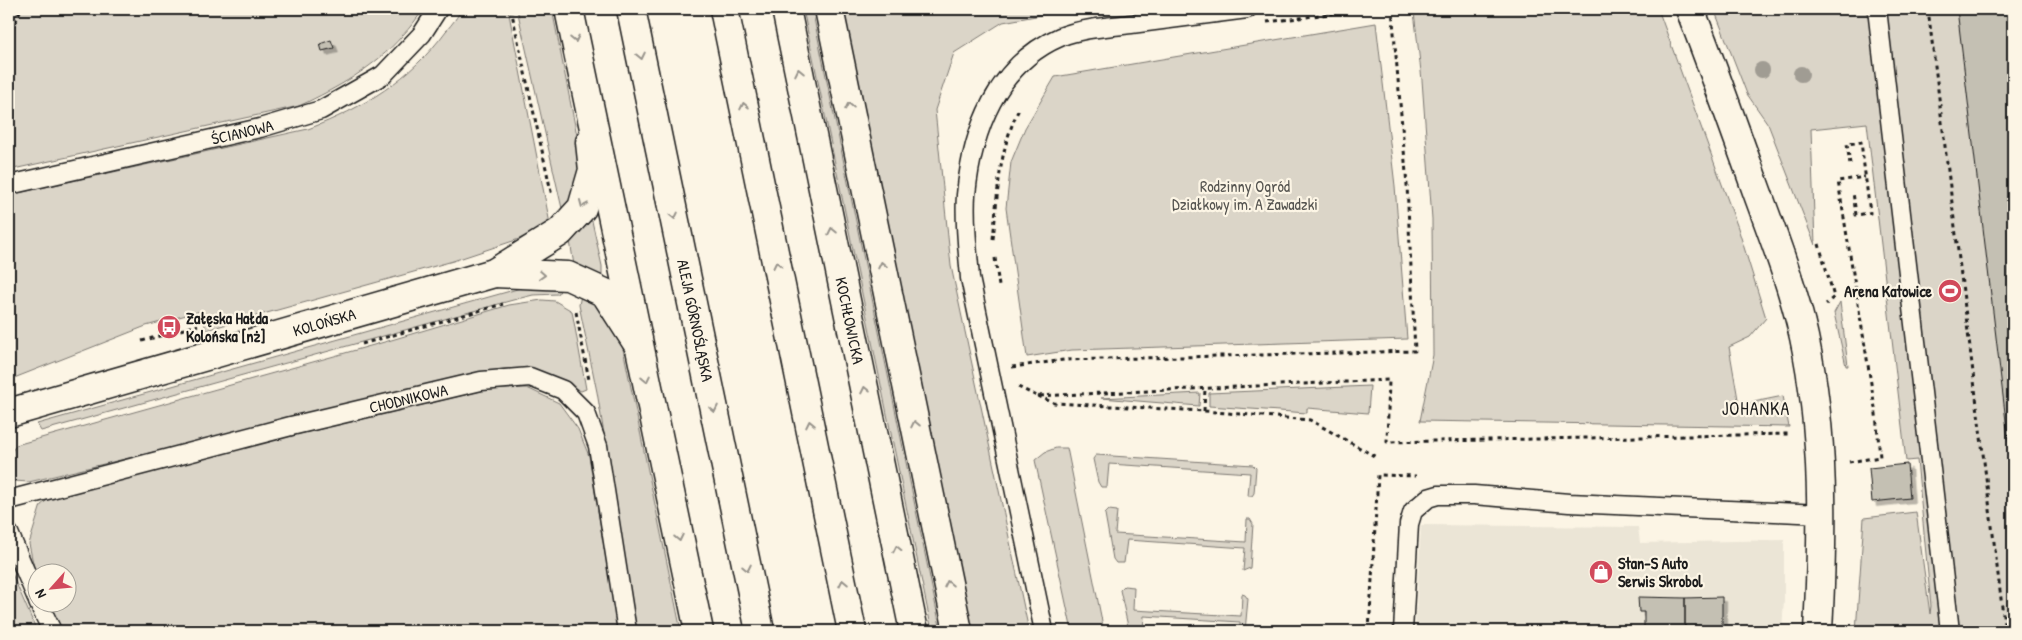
<svg xmlns="http://www.w3.org/2000/svg" width="2022" height="640" viewBox="0 0 2022 640" font-family="'Patrick Hand',sans-serif">
<style>
.built{fill:#ebe5d6}
.green{fill:#dbd5c8;stroke:#7c7872}
.building{fill:#c4c0b3;stroke:#1c1c1c;filter:url(#shadow)}
.lines{fill:none;stroke-linecap:round;stroke-linejoin:round}
.lane-casing{stroke:#1c1c1c;stroke-width:21}
.street-casing{stroke:#1c1c1c;stroke-width:31}
.secondary-casing{stroke:#1c1c1c;stroke-width:31}
.highway-casing{stroke:#1c1c1c;stroke-width:31}
.path{stroke:#1c1c1c;stroke-width:3;stroke-dasharray:4 4;stroke-linecap:butt}
.lane{stroke:#fcf5e5;stroke-width:18}
.street{stroke:#fcf5e5;stroke-width:28}
.secondary{stroke:#fcf5e5;stroke-width:28}
.highway{stroke:#fcf5e5;stroke-width:28}
.tree{fill:#a09c93}
.oneway{stroke:#97938b}
.labels{text-anchor:middle;dominant-baseline:central;stroke-width:4.5;stroke-linejoin:round;paint-order:stroke}
.street-label{font-size:16px;fill:#1c1c1c;stroke:#fcf5e5}
.park-label{font-size:16px;fill:#555450;stroke:#fcf5e5}
.poi-label{font-size:16px;font-weight:bold;fill:#1c1c1c;stroke:#fcf5e5;text-anchor:start}
.neighbourhood-label{font-size:18px;letter-spacing:1px;fill:#1c1c1c;stroke:#fcf5e5}
</style>
<defs>
<filter id="shadow"><feDropShadow dx="4.5" dy="4.5" stdDeviation="0" flood-color="#0004"/></filter>
</defs>
<rect width="100%" height="100%" fill="#fcf5e5"/>
<filter id="ink" filterUnits="userSpaceOnUse"><feTurbulence type="fractalNoise" baseFrequency=".02" numOctaves="2"/><feDisplacementMap in="SourceGraphic" scale="10" xChannelSelector="R" yChannelSelector="G"/><feConvolveMatrix kernelMatrix="1 2 1 2 8 2 1 2 1" color-interpolation-filters="sRGB"/></filter>
<g filter="url(#ink)">
<!-- built -->
<path class="built" d="M 1421,525 L 1638,527 L 1640,543 L 1784,540 L 1784,600 L 1782,631 L 1415,631 Z"/>
<!-- green -->
<path class="green" d="M 9,9 L 424,9 C 417,18 410,28 402,36 C 374,68 337,88 299,106 L 9,170 Z
M 461,9 L 508,9 L 550,224 L 519,239 L 453,261 L 206,330 L 201,311 L 146,326 L 9,380 L 9,195 L 308,129 C 362,109 412,78 446,31 C 452,24 458,17 461,9 Z
M 517,9 L 552,9 L 582,161 L 575,194 L 563,213 Z
M 803,9 L 812,9 L 941,631 L 932,631 Z
M 843,9 L 1074,9 L 1003,22 L 954,53 L 935,110 L 951,266 L 1029,631 L 971,631 Z
M 1435,9 L 1658,9 L 1738,228 L 1766,318 L 1750,337 L 1729,347 L 1739,405 L 1783,396 L 1789,427 L 1420,421 L 1433,355 L 1432,219 L 1422,80 L 1414,12 Z
M 1714,9 L 2013,9 L 2013,631 L 1856,631 L 1864,518 L 1916,512 L 1930,614 L 1931,606 L 1917,460 L 1906,461 L 1867,123 L 1811,129 L 1815,245 L 1768,124 L 1747,94 Z
M 1376,23 L 1395,186 L 1407,339 L 1072,350 L 1027,357 L 1006,208 L 1011,162 L 1025,128 L 1055,77 Z
M 592,221 L 602,266 L 602,276 L 600,276 L 574,265 L 570,241 L 587,222 Z
M 539,285 L 562,287 L 558,294 L 533,295 L 513,300 L 41,431 L 37,424 L 521,288 Z
M 581,295 L 605,312 L 621,339 L 681,631 L 637,631 L 597,392 L 579,305 Z
M 542,300 L 555,301 L 572,311 L 586,389 L 581,391 C 562,382 542,372 522,369 C 499,366 466,377 444,382 L 29,482 L 14,481 L 9,478 L 9,456 L 16,445 L 388,341 L 509,305 Z
M 1840,302 L 1848,366 L 1846,366 L 1834,313 Z
M 1370,386 L 1368,413 L 1307,408 L 1307,413 L 1209,406 L 1209,393 Z
M 527,388 L 559,403 L 578,429 L 589,456 L 618,631 L 63,631 L 48,603 L 68,602 L 68,572 L 38,572 L 37,580 L 36,577 L 29,544 L 41,505 L 59,491 L 485,390 Z
M 1200,393 L 1199,406 L 1101,398 Z
M 1056,448 L 1067,448 L 1104,631 L 1072,631 L 1035,460 L 1045,452 Z
M 1096,455 L 1253,465 L 1256,468 L 1254,493 L 1252,496 L 1248,496 L 1250,473 L 1109,464 L 1107,487 L 1101,487 L 1098,482 L 1093,459 Z
M 1109,510 L 1117,511 L 1115,534 L 1246,542 L 1247,519 L 1250,519 L 1253,524 L 1250,568 L 1243,571 L 1245,548 L 1127,540 L 1124,563 L 1116,563 L 1113,559 L 1105,514 Z
M 9,567 L 37,631 L 9,631 Z
M 1124,586 L 1134,587 L 1133,610 L 1241,616 L 1242,594 L 1245,595 L 1248,599 L 1245,631 L 1240,631 L 1240,622 L 1144,616 L 1143,631 L 1129,631 L 1120,590 Z"/>
<!-- building -->
<path class="building" d="M 1957,9 L 2013,9 L 2013,480 Z
M 331,40 L 334,48 L 322,51 L 320,44 Z
M 1907,464 L 1910,498 L 1872,502 L 1869,468 Z
M 1638,597 L 1685,598 L 1685,631 L 1644,631 L 1644,612 L 1639,612 Z
M 1722,597 L 1722,631 L 1685,631 L 1685,598 Z"/>
<g class="lines">
<!-- lane casing -->
<g class="lane-casing">
<g id="lane">
<path d="M 1877,9 L 1950,631"/>
<path id="s1" d="M 9,185 L 260,128 L 321,110 L 383,75 L 422,34 L 438,9"/>
<path id="s2" d="M 9,500 L 291,426 L 481,381 L 530,377 L 563,390 L 586,413 L 598,446 L 627,631"/>
<path d="M 9,533 L 38,601"/>
<path d="M 38,602 L 52,631"/>
<path d="M 1044,631 L 970,278 C 968,251 964,223 966,195 C 972,131 997,64 1060,37 C 1082,28 1108,27 1131,24 C 1170,19 1208,14 1247,9"/>
<path d="M 1403,631 L 1409,524 L 1413,511 L 1428,498 L 1438,495 L 1474,495 L 1569,503 L 1821,514"/>
</g>
</g>
<!-- street casing -->
<g class="street-casing">
<g id="street">
<path d="M 829,9 L 958,631"/>
<path d="M 1690,9 C 1713,68 1734,127 1755,186 C 1773,236 1793,286 1804,337 C 1825,434 1823,533 1818,631"/>
<path d="M 494,273 L 568,276 L 605,293 L 639,346"/>
<path id="s3" d="M 9,413 L 494,273 L 560,232 L 582,208 L 593,170 L 590,142"/>
</g>
</g>
<!-- secondary casing -->
<g class="secondary-casing">
<g id="secondary">
<path d="M 569,9 L 699,631"/>
<path id="s4" d="M 786,9 L 914,631"/>
</g>
</g>
<!-- highway casing -->
<g class="highway-casing">
<g id="highway">
<path id="s5" d="M 631,9 L 760,631"/>
<path d="M 724,9 L 852,631"/>
</g>
</g>
<!-- path -->
<path class="path" d="M 511,9 L 552,196
M 1928,9 L 2005,631
M 1267,22 L 1368,9
M 9,37 L 21,9
M 1850,164 L 1847,144 L 1861,142 L 1870,213 L 1856,215 L 1853,192
M 993,239 C 998,193 998,152 1019,109
M 1819,244 L 1834,297 L 1826,304
M 995,258 L 999,286
M 576,312 L 589,380
M 142,341 L 198,325
M 362,344 L 503,304
M 1012,367 L 1064,360 L 1415,351 L 1407,185 L 1392,9
M 1018,387 L 1037,396 L 1389,380 L 1387,442 L 1789,434
M 1038,396 L 1054,403 L 1204,411 L 1310,420 L 1376,457
M 1204,411 L 1205,388
M 1849,462 L 1880,457 L 1876,414 L 1838,181 L 1865,177
M 1369,631 L 1378,475 L 1416,476"/>
<!-- lane -->
<use href="#lane" class="lane"/>
<!-- street -->
<use href="#street" class="street"/>
<!-- secondary -->
<use href="#secondary" class="secondary"/>
<!-- highway -->
<use href="#highway" class="highway"/>
</g>
<!-- trees -->
<g class="tree">
<circle cx="1762" cy="70" r="8"/>
<circle cx="1801" cy="74" r="8"/>
</g>
<!-- one-way arrows -->
<defs><path id="oneway-chevron" d="M-2-3.5L2.5 0L-2 3.5" fill="none" stroke-width="1.6" stroke-linecap="round" stroke-linejoin="round" transform="scale(1.25)"/></defs>
<g class="oneway">
<use href="#oneway-chevron" transform="translate(575 39) rotate(78)"/>
<use href="#oneway-chevron" transform="translate(641 56) rotate(78)"/>
<use href="#oneway-chevron" transform="translate(799 72) rotate(-102)"/>
<use href="#oneway-chevron" transform="translate(744 106) rotate(-102)"/>
<use href="#oneway-chevron" transform="translate(849 106) rotate(-102)"/>
<use href="#oneway-chevron" transform="translate(583 204) rotate(113)"/>
<use href="#oneway-chevron" transform="translate(674 216) rotate(78)"/>
<use href="#oneway-chevron" transform="translate(832 231) rotate(-102)"/>
<use href="#oneway-chevron" transform="translate(777 265) rotate(-102)"/>
<use href="#oneway-chevron" transform="translate(882 265) rotate(-102)"/>
<use href="#oneway-chevron" transform="translate(542 275) rotate(3)"/>
<use href="#oneway-chevron" transform="translate(646 379) rotate(78)"/>
<use href="#oneway-chevron" transform="translate(865 390) rotate(-102)"/>
<use href="#oneway-chevron" transform="translate(714 409) rotate(78)"/>
<use href="#oneway-chevron" transform="translate(810 424) rotate(-102)"/>
<use href="#oneway-chevron" transform="translate(915 424) rotate(-102)"/>
<use href="#oneway-chevron" transform="translate(679 538) rotate(78)"/>
<use href="#oneway-chevron" transform="translate(897 549) rotate(-102)"/>
<use href="#oneway-chevron" transform="translate(747 568) rotate(78)"/>
<use href="#oneway-chevron" transform="translate(843 583) rotate(-102)"/>
<use href="#oneway-chevron" transform="translate(948 584) rotate(-102)"/>
</g>
</g>
<!-- icons -->
<defs>
<g id="stadium-disc" transform="scale(1.25)"><circle r="9.5" fill="#d1495b" stroke="#fcf5e5"/><path d="M0-5a6.5 5 0 1 0 0 10a6.5 5 0 1 0 0-10ZM-3.5-1.8h7v3.6h-7Z" fill="#fff"/></g>
<g id="bus-disc" transform="scale(1.25)"><circle r="9.5" fill="#d1495b" stroke="#fcf5e5"/><path d="M-5-6H5V4H4V6H2V4H-2V6H-4V4H-5ZM-3.5-4V0h7V-4ZM-3.5 1.2v1.5H-2V1.2ZM2 1.2v1.5H3.5V1.2Z" fill="#fff"/></g>
<g id="shop-disc" transform="scale(1.25)"><circle r="9.5" fill="#d1495b" stroke="#fcf5e5"/><path d="M-5-2.5h2.3a2.7 3.5 0 0 1 5.4 0H5L5.5 6h-11ZM-1.5-2.5h3a1.5 2.3 0 0 0-3 0Z" fill="#fff"/></g>
</defs>
<g fill-rule="evenodd">
<use href="#stadium-disc" x="1950" y="291"/>
<use href="#bus-disc" x="169" y="327"/>
<use href="#shop-disc" x="1601" y="572"/>
</g>
<g class="labels">
<!-- street labels -->
<g class="street-label">
<text stroke="none"><textPath href="#s1" startOffset="239">ŚCIANOWA</textPath></text>
<text stroke="none"><textPath href="#s5" startOffset="318">ALEJA GÓRNOŚLĄSKA</textPath></text>
<text stroke="none"><textPath href="#s4" startOffset="318">KOCHŁOWICKA</textPath></text>
<text stroke="none"><textPath href="#s3" startOffset="328">KOLOŃSKA</textPath></text>
<text stroke="none"><textPath href="#s2" startOffset="412">CHODNIKOWA</textPath></text>
</g>
<!-- park labels -->
<g class="park-label">
<text x="1245" y="186">Rodzinny Ogród<tspan x="1245" dy="18">Działkowy im. A Zawadzki</tspan></text>
</g>
<!-- poi labels -->
<g class="poi-label">
<text x="1932" y="291" text-anchor="end">Arena Katowice</text>
<text x="186" y="318">Załęska Hałda<tspan x="186" dy="18">Kolońska [nż]</tspan></text>
<text x="1618" y="563">Stan-S Auto<tspan x="1618" dy="18">Serwis Skrobol</tspan></text>
</g>
<!-- neighbourhood labels -->
<g class="neighbourhood-label">
<text x="1756" y="408">JOHANKA</text>
</g>
</g>
<!-- margin -->
<rect width="2022" height="640" fill="none" stroke="#fcf5e5" stroke-width="30"/>
<rect x="15" y="15" width="1992" height="610" fill="none" stroke="#1c1c1c" stroke-width="2" filter="url(#ink)"/>
<!-- north arrow -->
<g transform="translate(52 588) rotate(243)"><circle r="24" fill="#fcf5e5" stroke="#a29e95"/>
<path d="M0-4L9 19L0 12L-9 19Z" fill="#d1495b"/>
<text y="-8" font-size="14" font-weight="bold" text-anchor="middle" fill="#1c1c1c">N</text>
</g>
</svg>
